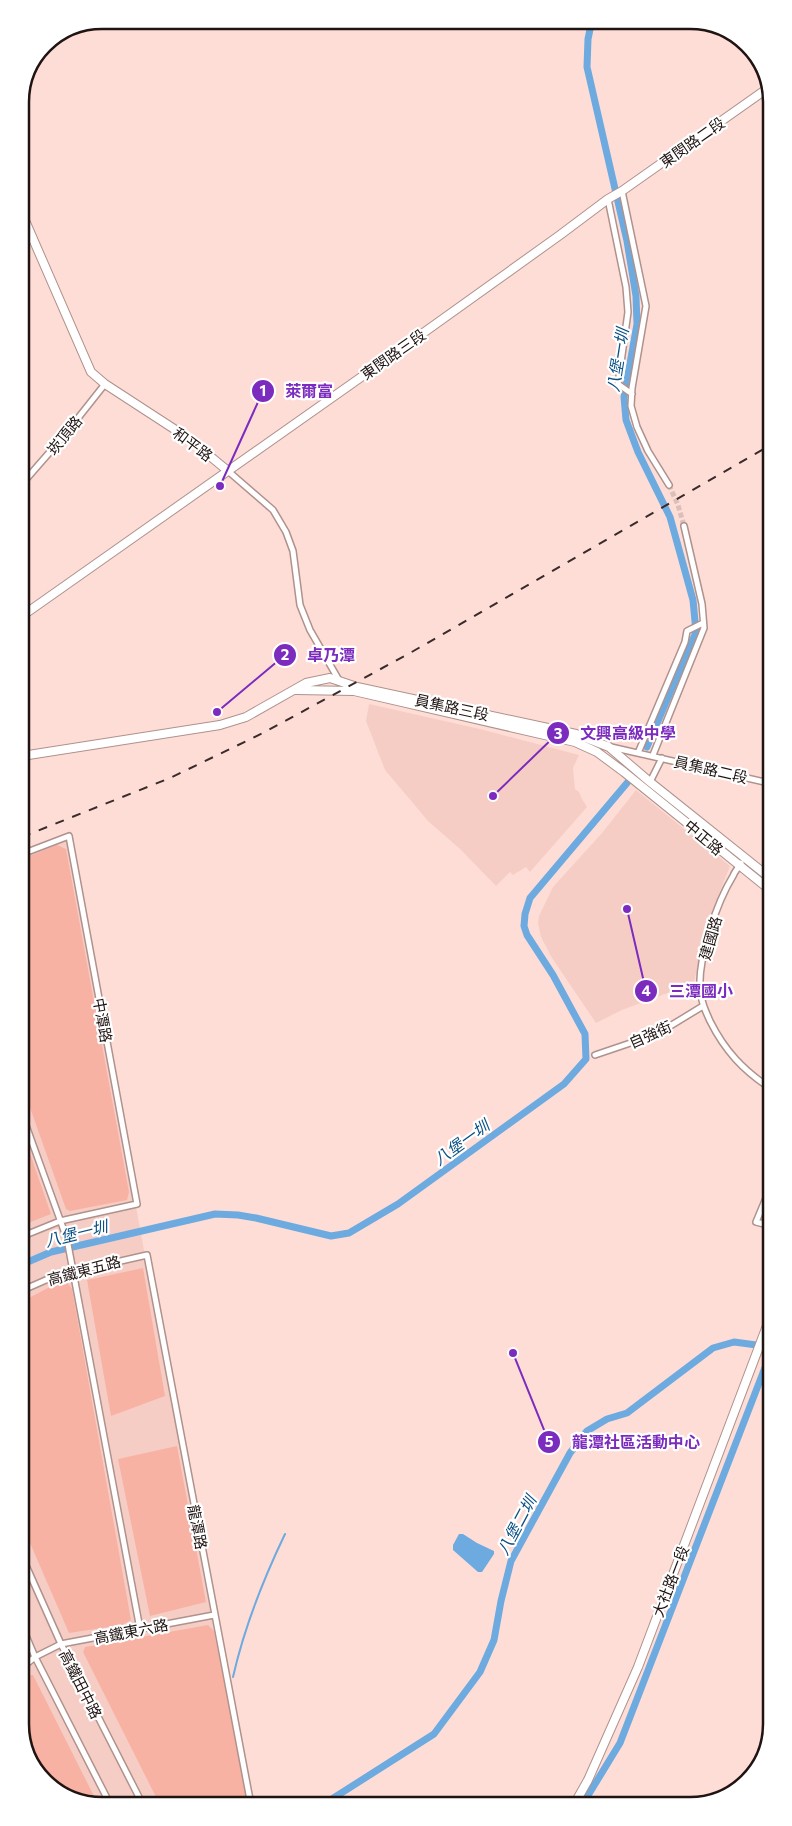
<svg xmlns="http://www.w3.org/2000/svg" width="792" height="1826" viewBox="0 0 792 1826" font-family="Commissioner,'Noto Sans TC',sans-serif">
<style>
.built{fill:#f6cdc5}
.green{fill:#f8b2a4}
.water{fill:#6daadf}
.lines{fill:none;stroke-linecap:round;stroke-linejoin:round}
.stream{stroke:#6daadf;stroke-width:2}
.canal{stroke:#6daadf;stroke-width:7}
.street-tunnel{stroke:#ddbfb9;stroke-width:5;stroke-dasharray:5 2.5;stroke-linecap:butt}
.street-casing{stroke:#af928c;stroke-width:8}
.secondary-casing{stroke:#af928c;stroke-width:10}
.street{stroke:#fff;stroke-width:5}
.secondary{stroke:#fff;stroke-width:8}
.rail{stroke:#392b29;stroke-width:2;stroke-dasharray:9 9;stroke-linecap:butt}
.labels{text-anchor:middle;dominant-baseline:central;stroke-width:4.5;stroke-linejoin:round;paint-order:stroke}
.street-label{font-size:15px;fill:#1f1412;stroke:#fff}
.water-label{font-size:16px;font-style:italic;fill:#0a5183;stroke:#fff}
.rim{fill:none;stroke:#1f1412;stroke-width:2.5}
.leader{fill:none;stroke:#7b2cbf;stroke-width:2}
.callout-dot{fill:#7b2cbf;stroke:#fff;stroke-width:2}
.mark-label{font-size:15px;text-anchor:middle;font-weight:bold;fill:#fff}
.callout-label{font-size:16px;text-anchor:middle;font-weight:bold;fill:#7b2cbf;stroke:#fff;stroke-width:4.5;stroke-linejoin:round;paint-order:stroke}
</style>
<rect width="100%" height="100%" fill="#feddd7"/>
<!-- built -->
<path class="built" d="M 369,704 L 480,729 L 579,755 L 573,768 L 575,789 L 579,792 L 582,799 L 587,807 L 530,872 L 526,867 L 513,875 L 510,872 L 496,886 L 460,849 L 428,821 L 385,770 L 366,721 Z
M 636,790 L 730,866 L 705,929 L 694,983 L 622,1010 L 596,1023 L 552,958 L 541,937 L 538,923 L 539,916 L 553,887 L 602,833 Z
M 67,833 L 130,1174 L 246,1805 L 97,1806 L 52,1789 L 24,1750 L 22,851 Z"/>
<!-- green -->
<path class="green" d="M 57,845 L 66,849 L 129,1192 L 127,1200 L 70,1211 L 66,1209 L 23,1088 L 22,859 Z
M 23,1133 L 51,1214 L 23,1225 Z
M 143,1268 L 165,1396 L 111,1416 L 87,1280 Z
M 65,1279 L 72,1289 L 131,1620 L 122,1625 L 69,1633 L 24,1529 L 23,1301 Z
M 177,1446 L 206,1602 L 150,1616 L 118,1459 Z
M 208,1625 L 214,1631 L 248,1801 L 246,1805 L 160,1805 L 83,1652 L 85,1647 Z
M 24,1675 L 33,1675 L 99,1806 L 52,1789 L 24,1750 Z"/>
<!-- water -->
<path class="water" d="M 463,1534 L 477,1543 L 494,1551 L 494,1554 L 482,1572 L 478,1572 L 453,1550 L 453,1545 L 459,1534 Z"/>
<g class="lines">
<!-- stream -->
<path class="stream" d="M 233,1677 C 244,1628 263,1580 285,1534"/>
<!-- canal -->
<path class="canal" d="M 592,20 L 588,39 L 587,67 L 627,241 L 636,296 L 637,324 L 624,397 L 626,420 L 638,452 L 670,517 L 693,600 L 696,632 L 647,747
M 23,1264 L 51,1252 L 215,1214 L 238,1215 L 256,1218 L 331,1236 L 349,1233 L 398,1204 L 564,1084 L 586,1059 L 585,1034 L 553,975 L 527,935 L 524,926 L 525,914 L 530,898 L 627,783
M 584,1802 L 620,1743 L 771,1352
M 324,1804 L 434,1734 L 480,1672 L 494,1640 L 501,1601 L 511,1561 L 570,1453 L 587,1431 L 607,1419 L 627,1413 L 713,1348 L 734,1342 L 771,1347"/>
<!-- street-tunnel -->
<path class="street-tunnel" d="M 669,485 L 678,505 L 684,526"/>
<!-- street casing -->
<g class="street-casing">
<path id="street" d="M 622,191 L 646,306 L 632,388 L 631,406 L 637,427 L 648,451 L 669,485
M 608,199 L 626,287 L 628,312 L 618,384 L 632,394
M 228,471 L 273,510 L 286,532 L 293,551 L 300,605 L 310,630 L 340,682
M 21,485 L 63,437 L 105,384
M 611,747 L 769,783
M 638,753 L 685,642 L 687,631 L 703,623
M 653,755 L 704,628 L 702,604 L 684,526
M 650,782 L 662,758
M 22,854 L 69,836 L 137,1204 L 60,1221 L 23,1236
M 741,863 C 739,867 735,871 733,876 C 717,902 698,957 700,989 C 701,1001 705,1010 710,1021 C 725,1051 743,1070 770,1088
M 595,1055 L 657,1034 L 703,1006
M 23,1117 L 67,1239 L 140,1629
M 771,1186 L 756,1222 L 771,1226
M 23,1290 L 55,1276 L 147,1255 L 251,1805
M 24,1561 L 61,1644 L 143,1805
M 24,1631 L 35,1657 L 111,1806
M 24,1666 L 35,1657 L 61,1644 L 214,1615"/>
</g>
<!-- secondary casing -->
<g class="secondary-casing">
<path id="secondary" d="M 20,209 L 91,372 L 105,384 L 188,438 L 228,471
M 22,616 L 384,361 L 560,235 L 608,199 L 622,191 L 768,88
M 296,690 L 354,691 L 575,742 L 597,752 L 624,772 L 770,890
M 22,756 L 220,725 L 246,717 L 306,683 L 330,678 L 357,687 L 576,734 L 609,747 L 650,782 L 770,878
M 575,1803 L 588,1780 L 638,1667 L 771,1315"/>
</g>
<!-- street -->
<use href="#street" class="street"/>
<!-- secondary -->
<use href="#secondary" class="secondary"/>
<!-- rail -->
<path class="rail" d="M 22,837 L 170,778 L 263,733 L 410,653 L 769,446"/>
</g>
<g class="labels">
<!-- street labels -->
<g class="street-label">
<text transform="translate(692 142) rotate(-35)">東閔路二段</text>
<text transform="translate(393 354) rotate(-35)">東閔路三段</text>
<text transform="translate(64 435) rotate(-51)">崁頂路</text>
<text transform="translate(193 444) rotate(37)">和平路</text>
<text transform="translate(452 707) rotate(12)">員集路三段</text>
<text transform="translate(711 769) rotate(13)">員集路二段</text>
<text transform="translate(704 837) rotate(40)">中正路</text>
<text transform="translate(710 938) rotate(-74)">建國路</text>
<text transform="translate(103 1020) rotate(80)">中潭路</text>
<text transform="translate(650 1034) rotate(-24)">自強街</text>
<text transform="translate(84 1270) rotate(-15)">高鐵東五路</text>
<text transform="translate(198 1527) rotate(79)">龍潭路</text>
<text transform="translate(670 1581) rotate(-69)">大社路一段</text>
<text transform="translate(131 1631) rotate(-11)">高鐵東六路</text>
<text transform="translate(81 1684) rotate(63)">高鐵田中路</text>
</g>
<!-- water labels -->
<g class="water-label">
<text transform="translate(617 360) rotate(-81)">八堡一圳</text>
<text transform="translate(461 1142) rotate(-36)">八堡一圳</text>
<text transform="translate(76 1233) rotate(-14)">八堡一圳</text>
<text transform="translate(516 1525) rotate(-62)">八堡二圳</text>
</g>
</g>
<!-- crop -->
<path d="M0 0H792V1826H0ZM102 29H690A73 73 0 0 1 763 102V1724A73 73 0 0 1 690 1797H102A73 73 0 0 1 29 1724V102A73 73 0 0 1 102 29Z" fill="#fff" fill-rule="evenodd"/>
<path class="rim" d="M102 29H690A73 73 0 0 1 763 102V1724A73 73 0 0 1 690 1797H102A73 73 0 0 1 29 1724V102A73 73 0 0 1 102 29Z"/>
<!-- callouts -->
<path class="leader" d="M220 486L263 391M217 712L285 655M493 796L558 733M627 909L646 991M513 1353L549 1442"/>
<g class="callout-dot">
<circle cx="220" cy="486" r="5"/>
<circle cx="217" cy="712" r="5"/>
<circle cx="493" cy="796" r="5"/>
<circle cx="627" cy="909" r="5"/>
<circle cx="513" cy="1353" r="5"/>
<circle cx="263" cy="391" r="12"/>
<circle cx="285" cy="655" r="12"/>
<circle cx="558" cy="733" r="12"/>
<circle cx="646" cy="991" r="12"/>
<circle cx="549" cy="1442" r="12"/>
</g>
<g class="mark-label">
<text x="263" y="396">1</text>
<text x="285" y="660">2</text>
<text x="558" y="739">3</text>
<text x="646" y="996">4</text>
<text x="549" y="1447">5</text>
</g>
<g class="callout-label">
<text x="309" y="397">萊爾富</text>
<text x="331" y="661">卓乃潭</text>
<text x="628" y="739">文興高級中學</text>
<text x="701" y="997">三潭國小</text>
<text x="636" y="1448">龍潭社區活動中心</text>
</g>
</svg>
